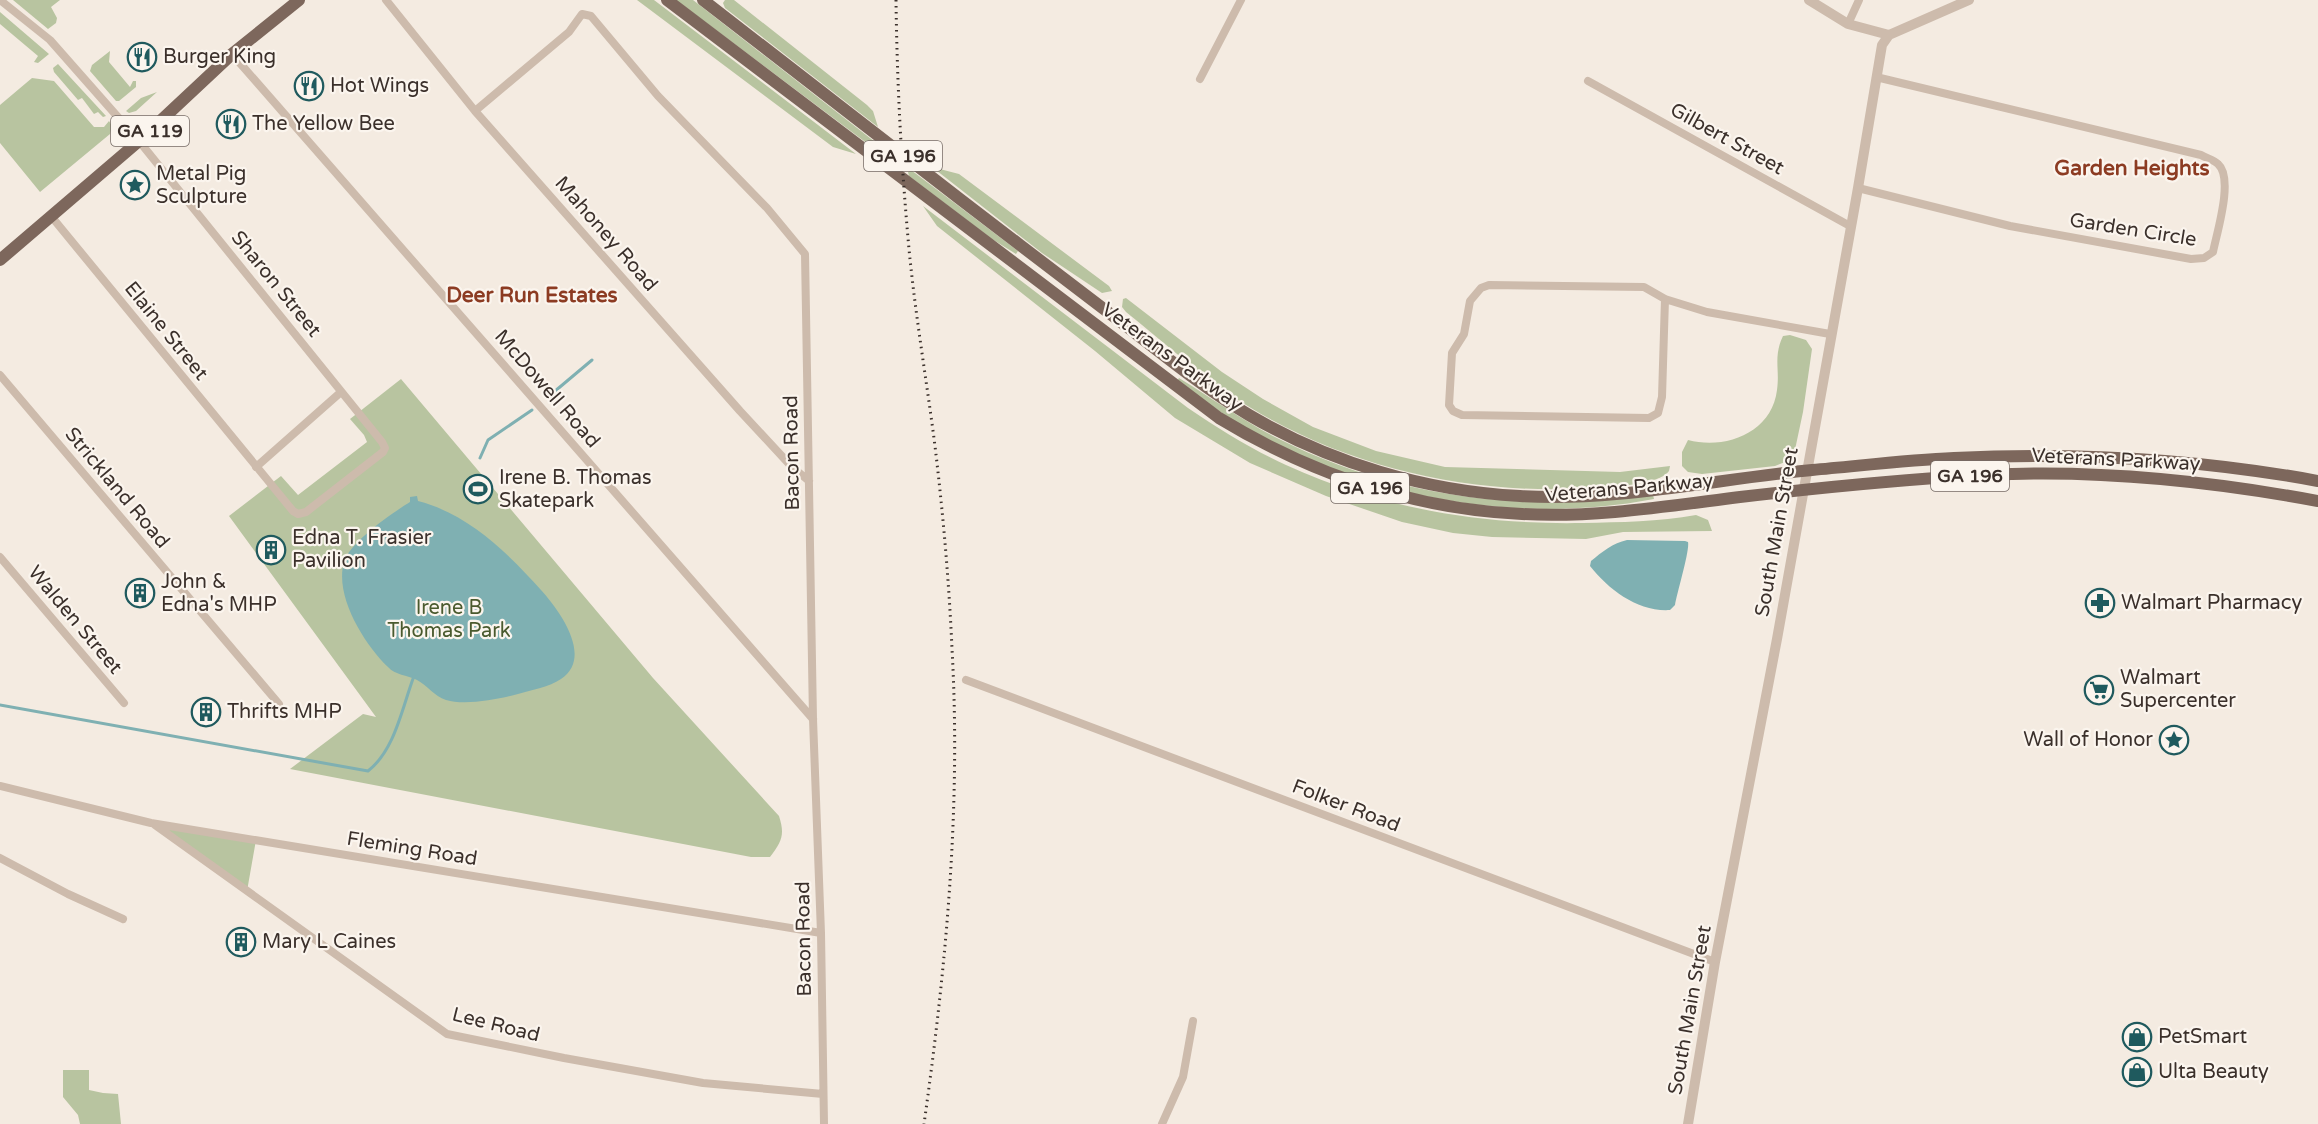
<svg xmlns="http://www.w3.org/2000/svg" width="2318" height="1124" viewBox="0 0 2318 1124" font-family="'Varela Round',sans-serif">
<style>
.green{fill:#b8c4a0}
.water{fill:#7fb0b2}
.lines{fill:none;stroke-linecap:round;stroke-linejoin:round}
.stream{stroke:#7fb0b2;stroke-width:3}
.minor{stroke:#cdbbac;stroke-width:8}
.tertiary{stroke:#cdbbac;stroke-width:10}
.primary{stroke:#7d675c;stroke-width:12}
.rail{stroke:#3b302b;stroke-width:3;stroke-dasharray:1.5 4.5;stroke-linecap:butt}
.labels{text-anchor:middle;dominant-baseline:central;stroke-width:4.5;stroke-linejoin:round;paint-order:stroke}
.shield{fill:#fbf5ee;stroke:#756b66;stroke-width:1.5}
.shield-label{font-size:18px;font-weight:bold;fill:#3b302b}
.poi-label{font-size:20px;fill:#3b302b;stroke:#fbf5ee;text-anchor:start}
.street-label{font-size:20px;fill:#3b302b;stroke:#fbf5ee}
.park-label{font-size:20px;fill:#4a5a2e;stroke:#fbf5ee}
.neighbourhood-label{font-size:21px;font-weight:bold;fill:#8c3b22;stroke:#fbf5ee}
</style>
<rect width="100%" height="100%" fill="#f4ebe1"/>
<!-- green -->
<path class="green" d="M 13,0 L 60,0 L 51,7 L 57,18 L 56,23 L 48,29 Z
M 637,0 L 654,0 L 856,154 L 833,147 Z
M 676,0 L 693,0 L 893,156 L 893,161 L 892,162 Z
M 725,0 L 734,0 L 867,105 L 873,111 L 878,127 L 725,8 L 723,3 Z
M 0,12 L 49,54 L 38,63 L 34,62 L 38,56 L 0,24 Z
M 110,51 L 109,62 L 130,87 L 133,81 L 136,81 L 136,87 L 119,101 L 116,101 L 90,71 L 92,65 Z
M 58,64 L 106,116 L 103,117 L 98,112 L 94,114 L 82,98 L 78,100 L 54,72 L 53,68 Z
M 32,78 L 54,81 L 94,127 L 104,127 L 109,121 L 112,126 L 110,134 L 40,192 L 0,143 L 0,105 Z
M 157,92 L 136,111 L 129,113 L 126,111 L 141,98 Z
M 932,167 L 959,174 L 1109,286 L 1112,291 L 1102,293 L 1042,253 Z
M 911,170 L 1018,251 L 1016,254 L 992,239 L 909,176 L 908,172 Z
M 923,206 L 1188,408 C 1219,429 1251,449 1286,465 C 1380,508 1480,525 1583,523 C 1620,522 1659,522 1696,515 L 1708,520 L 1712,531 L 1623,532 L 1586,539 L 1492,537 L 1453,533 L 1402,522 L 1326,496 L 1250,463 L 1175,418 L 1095,351 L 937,226 Z
M 1126,298 L 1222,372 L 1263,399 L 1313,427 L 1376,451 L 1445,467 L 1620,472 L 1670,466 L 1669,471 C 1660,485 1608,487 1591,488 C 1465,496 1334,465 1229,394 C 1193,369 1160,339 1126,312 L 1122,307 L 1123,299 Z
M 1790,335 L 1806,340 L 1812,349 L 1803,412 L 1793,459 L 1775,466 L 1702,474 L 1688,472 L 1682,466 L 1682,452 L 1688,440 C 1725,450 1772,433 1777,390 C 1780,369 1773,357 1783,336 Z
M 1179,378 C 1212,398 1243,421 1277,438 C 1396,498 1522,513 1653,495 L 1654,499 C 1512,526 1366,497 1241,425 C 1219,412 1198,396 1177,381 Z
M 401,379 L 653,678 L 779,816 C 785,835 782,841 770,857 L 751,857 L 290,769 L 363,714 L 376,717 L 229,516 L 281,476 L 298,495 L 367,442 L 364,435 L 350,419 Z
M 167,825 L 256,840 L 247,891 L 165,831 Z
M 63,1070 L 89,1070 L 89,1090 L 103,1093 L 118,1094 L 121,1124 L 80,1124 L 78,1115 L 63,1097 Z"/>
<!-- water -->
<path class="water" d="M 417,496 L 418,501 C 468,514 507,552 541,590 C 559,610 594,657 561,679 C 549,687 532,690 518,694 C 500,699 465,706 446,700 C 434,696 427,685 417,680 C 407,675 395,675 388,667 C 365,645 334,596 344,562 C 350,542 392,513 410,502 L 410,497 Z
M 1627,540 L 1685,541 L 1688,542 C 1690,550 1677,593 1675,605 L 1670,610 C 1638,612 1609,590 1590,566 L 1591,561 C 1602,552 1613,543 1627,540 Z"/>
<g class="lines">
<!-- stream -->
<path class="stream" d="M 548,397 L 592,360
M 480,458 L 488,440 L 532,410
M 0,705 L 368,771 C 395,750 402,708 414,676"/>
<!-- minor -->
<path class="minor" d="M 0,0 L 50,40 L 139,141 L 382,442 L 385,448 L 383,452 L 306,512 L 298,514 L 293,511 L 51,216
M 386,0 L 475,111 L 740,411 L 791,466 L 809,481
M 1848,24 L 1859,0
M 232,54 L 813,719
M 1200,79 L 1241,0
M 1588,81 L 1850,226
M 475,111 L 569,32 L 582,14 L 591,16 L 658,96 L 767,208 L 805,254 L 813,719 L 821,933 L 824,1124
M 1858,188 L 2010,226 L 2191,259 L 2204,258 L 2213,252 C 2217,232 2234,178 2218,164 C 2214,160 2206,158 2201,155 L 1876,77
M 1665,299 L 1662,397 L 1658,413 L 1649,418 L 1462,415 L 1453,411 L 1449,405 L 1452,353 L 1464,334 L 1470,301 L 1481,288 L 1489,285 L 1644,287 L 1665,299 L 1707,312 L 1830,334
M 0,375 L 279,704
M 256,467 L 341,392
M 0,557 L 124,703
M 966,680 L 1715,962
M 0,786 L 151,823 L 821,933
M 155,825 L 447,1034 L 564,1058 L 703,1083 L 823,1094
M 0,858 L 68,894 L 123,919
M 1162,1124 L 1183,1077 L 1193,1021"/>
<!-- tertiary -->
<path class="tertiary" d="M 1809,0 L 1848,24 L 1889,35
M 1688,1124 L 1715,962 L 1777,639 L 1858,188 L 1882,45 L 1889,35 L 1969,0"/>
<!-- primary -->
<path class="primary" d="M 667,0 L 1219,418 C 1311,474 1413,509 1522,514 C 1595,518 1668,506 1740,497 C 1817,488 1893,480 1970,476 C 2086,468 2204,480 2318,501
M 703,0 C 809,82 914,164 1020,245 C 1058,274 1096,303 1134,332 C 1171,361 1209,391 1249,415 C 1331,463 1425,491 1520,496 C 1618,502 1715,479 1812,470 C 1859,466 1907,460 1954,458 C 2076,452 2199,459 2318,481
M 0,260 L 139,141 L 232,54 L 299,0"/>
<!-- rail -->
<path class="rail" d="M 896,0 C 897,80 901,159 908,238 C 914,307 926,376 935,446 C 943,513 949,581 952,649 C 961,808 946,967 924,1124"/>
</g>
<!-- icons -->
<defs>
<g id="restaurant-ring" transform="scale(1.5)"><circle r="9.5" fill="#fbf5ee" stroke="#1f5a5e" stroke-width="1.5"/><path d="M-5-6h1v4h1v-4h1v4h1v-4h1v5L-1.5 .5V6h-2V.5L-5-1ZM5-6V6H3V1.5H1.5Q1.5-4 5-6Z" fill="#1f5a5e"/></g>
<g id="sight-ring" transform="scale(1.5)"><circle r="9.5" fill="#fbf5ee" stroke="#1f5a5e" stroke-width="1.5"/><path d="M0-6L1.8-2.2L6-1.7L2.9 1.2L3.7 5.4L0 3.3L-3.7 5.4L-2.9 1.2L-6-1.7L-1.8-2.2Z" fill="#1f5a5e"/></g>
<g id="stadium-ring" transform="scale(1.5)"><circle r="9.5" fill="#fbf5ee" stroke="#1f5a5e" stroke-width="1.5"/><path d="M0-5a6.5 5 0 1 0 0 10a6.5 5 0 1 0 0-10ZM-3.5-1.8h7v3.6h-7Z" fill="#1f5a5e"/></g>
<g id="building-ring" transform="scale(1.5)"><circle r="9.5" fill="#fbf5ee" stroke="#1f5a5e" stroke-width="1.5"/><path d="M-4-6H4V6H1V3H-1V6H-4ZM-2.5-4.3h1.7v1.8h-1.7ZM.8-4.3h1.7v1.8H.8ZM-2.5-1h1.7V.8h-1.7ZM.8-1h1.7V.8H.8Z" fill="#1f5a5e"/></g>
<g id="pharmacy-ring" transform="scale(1.5)"><circle r="9.5" fill="#fbf5ee" stroke="#1f5a5e" stroke-width="1.5"/><path d="M-2-6h4v4h4v4h-4v4h-4v-4h-4v-4h4Z" fill="#1f5a5e"/></g>
<g id="supermarket-ring" transform="scale(1.5)"><circle r="9.5" fill="#fbf5ee" stroke="#1f5a5e" stroke-width="1.5"/><path d="M-6-5.5h2.5l.6 2H6L4.5 2H-2.5L-4.4-4H-6ZM-1.5 3.2a1.3 1.3 0 1 0 .1 0ZM3 3.2a1.3 1.3 0 1 0 .1 0Z" fill="#1f5a5e"/></g>
<g id="shop-ring" transform="scale(1.5)"><circle r="9.5" fill="#fbf5ee" stroke="#1f5a5e" stroke-width="1.5"/><path d="M-5-2.5h2.3a2.7 3.5 0 0 1 5.4 0H5L5.5 6h-11ZM-1.5-2.5h3a1.5 2.3 0 0 0-3 0Z" fill="#1f5a5e"/></g>
</defs>
<g fill-rule="evenodd">
<use href="#restaurant-ring" x="142" y="57"/>
<use href="#restaurant-ring" x="309" y="86"/>
<use href="#restaurant-ring" x="231" y="124"/>
<use href="#sight-ring" x="135" y="185"/>
<use href="#stadium-ring" x="478" y="489"/>
<use href="#building-ring" x="271" y="550"/>
<use href="#building-ring" x="140" y="593"/>
<use href="#pharmacy-ring" x="2100" y="603"/>
<use href="#supermarket-ring" x="2099" y="690"/>
<use href="#building-ring" x="206" y="712"/>
<use href="#sight-ring" x="2174" y="740"/>
<use href="#building-ring" x="241" y="942"/>
<use href="#shop-ring" x="2137" y="1037"/>
<use href="#shop-ring" x="2137" y="1072"/>
</g>
<g class="labels">
<!-- shield labels -->
<g class="shield">
<rect x="111" y="116" width="78" height="30" rx="4.5"/>
<rect x="864" y="141" width="78" height="30" rx="4.5"/>
<rect x="1931" y="461" width="78" height="30" rx="4.5"/>
<rect x="1331" y="473" width="78" height="30" rx="4.5"/>
</g>
<g class="shield-label">
<text x="150" y="131">GA 119</text>
<text x="903" y="156">GA 196</text>
<text x="1970" y="476">GA 196</text>
<text x="1370" y="488">GA 196</text>
</g>
<!-- poi labels -->
<g class="poi-label">
<text x="163" y="57">Burger King</text>
<text x="330" y="86">Hot Wings</text>
<text x="252" y="124">The Yellow Bee</text>
<text x="156" y="174">Metal Pig<tspan x="156" dy="23">Sculpture</tspan></text>
<text x="499" y="478">Irene B. Thomas<tspan x="499" dy="23">Skatepark</tspan></text>
<text x="292" y="538">Edna T. Frasier<tspan x="292" dy="23">Pavilion</tspan></text>
<text x="161" y="582">John &amp;<tspan x="161" dy="23">Edna's MHP</tspan></text>
<text x="2121" y="603">Walmart Pharmacy</text>
<text x="2120" y="678">Walmart<tspan x="2120" dy="23">Supercenter</tspan></text>
<text x="227" y="712">Thrifts MHP</text>
<text x="2153" y="740" text-anchor="end">Wall of Honor</text>
<text x="262" y="942">Mary L Caines</text>
<text x="2158" y="1037">PetSmart</text>
<text x="2158" y="1072">Ulta Beauty</text>
</g>
<!-- street labels -->
<g class="street-label">
<text transform="translate(1727 139) rotate(29)">Gilbert Street</text>
<text transform="translate(2133 230) rotate(9)">Garden Circle</text>
<text transform="translate(606 234) rotate(49)">Mahoney Road</text>
<text transform="translate(276 284) rotate(51)">Sharon Street</text>
<text transform="translate(166 331) rotate(51)">Elaine Street</text>
<text transform="translate(1172 357) rotate(36)">Veterans Parkway</text>
<text transform="translate(547 389) rotate(49)">McDowell Road</text>
<text transform="translate(792 453) rotate(-91)">Bacon Road</text>
<text transform="translate(2116 460) rotate(3)">Veterans Parkway</text>
<text transform="translate(117 488) rotate(50)">Strickland Road</text>
<text transform="translate(1629 488) rotate(-5)">Veterans Parkway</text>
<text transform="translate(1777 532) rotate(-80)">South Main Street</text>
<text transform="translate(75 620) rotate(50)">Walden Street</text>
<text transform="translate(1346 806) rotate(21)">Folker Road</text>
<text transform="translate(412 849) rotate(9)">Fleming Road</text>
<text transform="translate(804 939) rotate(-91)">Bacon Road</text>
<text transform="translate(1690 1010) rotate(-80)">South Main Street</text>
<text transform="translate(496 1025) rotate(14)">Lee Road</text>
</g>
<!-- park labels -->
<g class="park-label">
<text x="449" y="608">Irene B<tspan x="449" dy="23">Thomas Park</tspan></text>
</g>
<!-- neighbourhood labels -->
<g class="neighbourhood-label">
<text x="2132" y="168">Garden Heights</text>
<text x="532" y="295">Deer Run Estates</text>
</g>
</g>
</svg>
